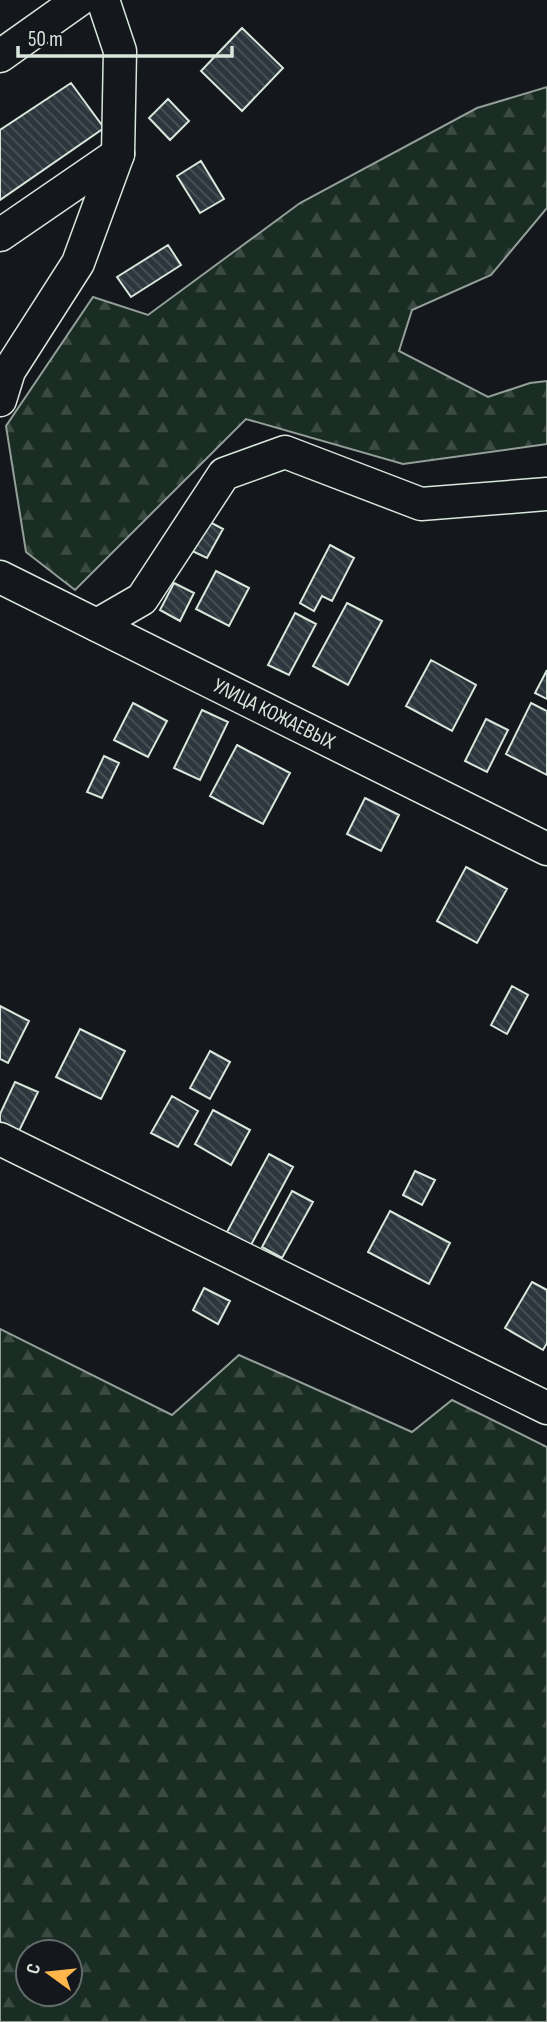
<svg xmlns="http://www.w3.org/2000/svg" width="547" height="2022" viewBox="0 0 547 2022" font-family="'Sofia Sans Condensed',sans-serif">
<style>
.forest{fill:url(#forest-firs);stroke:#939e99;stroke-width:2;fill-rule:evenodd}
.building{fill:url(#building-back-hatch);stroke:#d8e6dc;stroke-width:2}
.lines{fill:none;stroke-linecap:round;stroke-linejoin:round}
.minor-casing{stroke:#d8e6dc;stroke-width:35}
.minor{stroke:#14181c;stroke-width:32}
.labels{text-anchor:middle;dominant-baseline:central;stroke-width:5;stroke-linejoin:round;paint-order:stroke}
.street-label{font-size:21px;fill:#d8e6dc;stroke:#14181c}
</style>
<defs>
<pattern id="forest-firs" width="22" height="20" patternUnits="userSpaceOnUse" patternTransform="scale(1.75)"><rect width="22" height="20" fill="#1a2d24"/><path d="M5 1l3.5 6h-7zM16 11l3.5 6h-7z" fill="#3b4b43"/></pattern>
<pattern id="building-back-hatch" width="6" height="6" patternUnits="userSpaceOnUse" patternTransform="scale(1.75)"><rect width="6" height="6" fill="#2c363c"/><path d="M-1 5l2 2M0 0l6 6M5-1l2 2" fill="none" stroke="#4a5358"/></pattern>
</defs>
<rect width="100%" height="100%" fill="#14181c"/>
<!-- forest -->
<path class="forest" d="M 547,87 L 547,208 L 491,275 L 412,310 L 399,351 L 488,397 L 530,383 L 547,381 L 547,444 L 403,464 L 246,419 L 75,590 L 26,552 L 6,426 L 93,297 L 148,315 L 300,203 L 477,108 Z
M 0,1329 L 172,1415 L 239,1355 L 412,1432 L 452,1400 L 547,1447 L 547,2022 L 0,2022 ZM 28,1952 L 70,1952 L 70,1994 L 28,1994 Z"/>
<!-- building -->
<path class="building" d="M 242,28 L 283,68 L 242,111 L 201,71 Z
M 71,83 L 104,128 L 0,200 L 0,130 Z
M 168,99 L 189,121 L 170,140 L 149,118 Z
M 201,161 L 224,199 L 200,213 L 177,176 Z
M 168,245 L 181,265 L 131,297 L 117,277 Z
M 206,520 L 223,529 L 207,558 L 190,550 Z
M 330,545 L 354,558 L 332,601 L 322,596 L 314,611 L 300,603 Z
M 216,571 L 249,588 L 229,626 L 196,609 Z
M 174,583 L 194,593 L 180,621 L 160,610 Z
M 347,603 L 382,621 L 348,685 L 313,666 Z
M 295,613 L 316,624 L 289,675 L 268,665 Z
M 431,660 L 476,685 L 452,731 L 406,706 Z
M 547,670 L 547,699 L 535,693 Z
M 133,703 L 167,721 L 148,757 L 114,740 Z
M 531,703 L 547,711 L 547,775 L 506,754 Z
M 202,710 L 228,722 L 200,780 L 174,768 Z
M 486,719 L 508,730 L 487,772 L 465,761 Z
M 237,745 L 290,773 L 263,824 L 210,796 Z
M 104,756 L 119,763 L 102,798 L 87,792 Z
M 365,798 L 399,815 L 381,851 L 347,834 Z
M 466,867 L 507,889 L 477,943 L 437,921 Z
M 512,986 L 528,995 L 507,1034 L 491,1025 Z
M 0,1006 L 29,1021 L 8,1063 L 0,1059 Z
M 80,1029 L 125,1051 L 101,1099 L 56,1077 Z
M 210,1051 L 230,1062 L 210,1099 L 190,1088 Z
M 15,1082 L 38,1092 L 19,1131 L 0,1122 L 0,1114 Z
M 172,1096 L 198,1111 L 178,1147 L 151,1133 Z
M 213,1110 L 250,1130 L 231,1165 L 195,1144 Z
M 269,1154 L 293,1167 L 251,1245 L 227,1232 Z
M 415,1171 L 435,1180 L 422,1205 L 403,1195 Z
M 292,1191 L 313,1202 L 282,1258 L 262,1247 Z
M 390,1211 L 450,1243 L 429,1284 L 368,1252 Z
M 532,1282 L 547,1290 L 547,1343 L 543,1350 L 505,1328 Z
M 204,1288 L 230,1301 L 218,1324 L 193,1310 Z"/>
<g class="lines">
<!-- minor casing -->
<g class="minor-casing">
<g id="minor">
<path d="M 0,56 L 79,0"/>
<path d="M 0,235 L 118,154"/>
<path d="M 0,400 L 9,371 L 78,263 L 118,154 L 120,51 L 103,0"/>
<path id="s1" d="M 0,577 L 547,849"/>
<path d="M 97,625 L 142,599 L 224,474 L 285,452 L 421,504 L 547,494"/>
<path d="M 0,1139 L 547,1408"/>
</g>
</g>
<!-- minor -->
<use href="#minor" class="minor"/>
</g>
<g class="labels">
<!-- street labels -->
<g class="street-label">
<text stroke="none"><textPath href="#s1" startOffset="306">УЛИЦА КОЖАЕВЫХ</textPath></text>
</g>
</g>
<!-- north arrow -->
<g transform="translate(49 1973) rotate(285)"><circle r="33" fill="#14181c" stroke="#626a69" stroke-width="2"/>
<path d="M0-5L12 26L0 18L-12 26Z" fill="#ffb74d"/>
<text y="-10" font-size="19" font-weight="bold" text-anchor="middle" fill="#d8e6dc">С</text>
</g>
<!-- scale -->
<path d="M18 46v10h214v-10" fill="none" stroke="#d8e6dc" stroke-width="3.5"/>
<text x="28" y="46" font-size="21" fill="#d8e6dc" stroke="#14181c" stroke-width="5" paint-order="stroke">50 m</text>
</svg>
